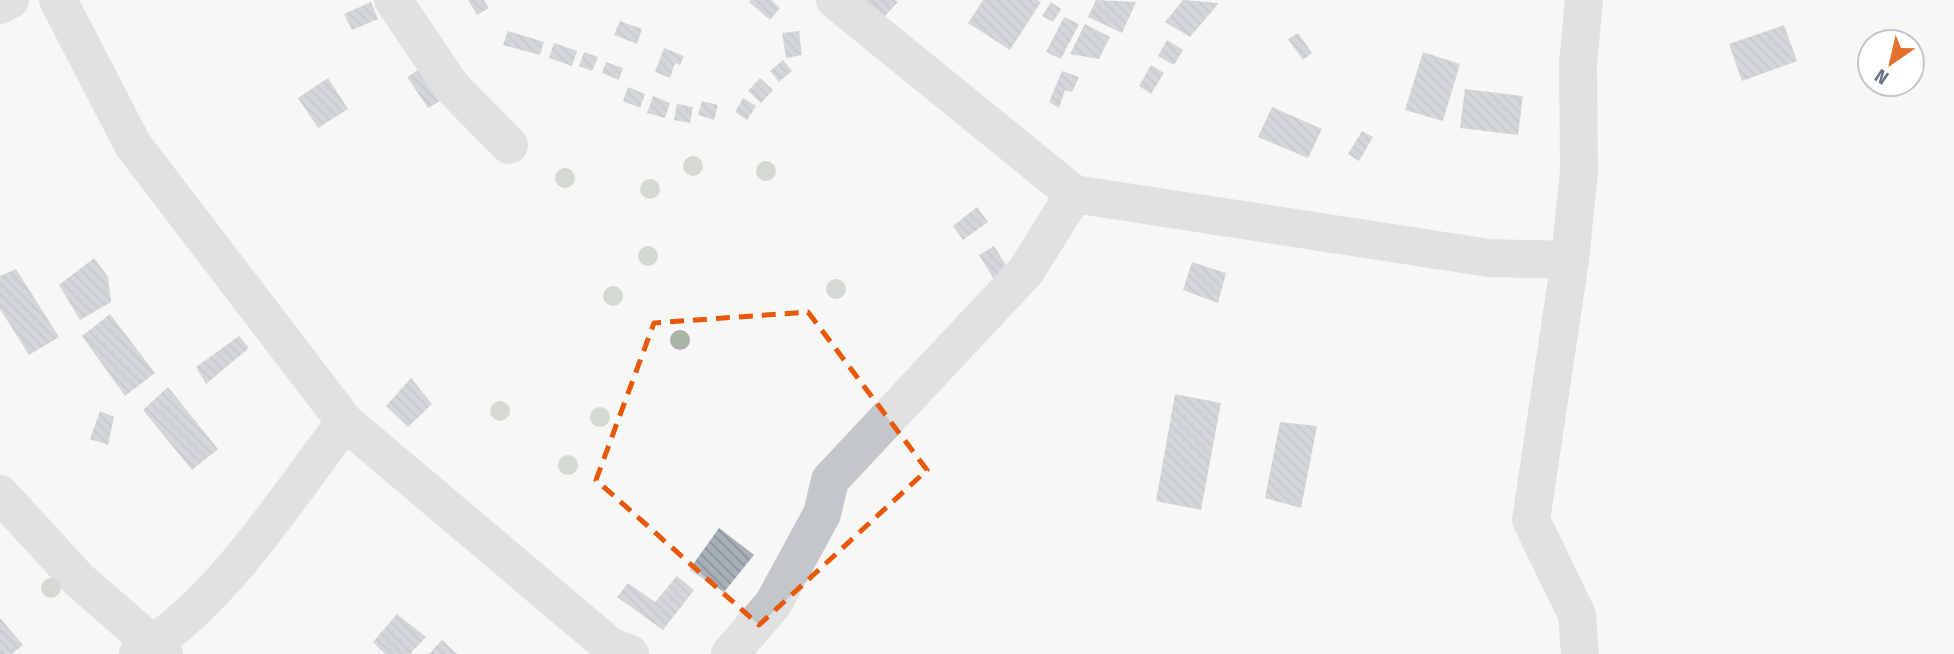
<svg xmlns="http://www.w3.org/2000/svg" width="1954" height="654" viewBox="0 0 1954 654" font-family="'Fira Sans Condensed',sans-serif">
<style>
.building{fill:url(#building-back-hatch)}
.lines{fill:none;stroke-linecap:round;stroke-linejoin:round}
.minor{stroke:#c3c6ca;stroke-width:38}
.tree{fill:#a8b4a6}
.marked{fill:none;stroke:#e8590c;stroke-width:5;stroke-dasharray:14 9;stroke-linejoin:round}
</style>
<defs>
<pattern id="building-back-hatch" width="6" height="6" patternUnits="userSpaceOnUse" patternTransform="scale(1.75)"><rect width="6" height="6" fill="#a9afb7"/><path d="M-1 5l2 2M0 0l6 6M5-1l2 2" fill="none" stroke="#8d939a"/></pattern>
</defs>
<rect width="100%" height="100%" fill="#f7f8f5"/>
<!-- building -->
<path class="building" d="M 468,0 L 484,0 L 489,8 L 477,15 Z
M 751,0 L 771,0 L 780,8 L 770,20 L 749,2 Z
M 859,0 L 895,0 L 898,2 L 881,20 Z
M 983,0 L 1037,0 L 1041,2 L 1010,50 L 968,23 Z
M 1096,0 L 1136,2 L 1122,33 L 1088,17 Z
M 1183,0 L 1219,3 L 1190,37 L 1165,22 Z
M 371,2 L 378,19 L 352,30 L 344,14 Z
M 1051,2 L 1061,9 L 1053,22 L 1042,16 Z
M 1064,17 L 1079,24 L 1061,59 L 1046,52 Z
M 620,21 L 642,29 L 637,44 L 614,35 Z
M 1085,24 L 1110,37 L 1099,59 L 1070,54 Z
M 1784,25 L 1797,61 L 1742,81 L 1729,44 Z
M 508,31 L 544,42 L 540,55 L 503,45 Z
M 799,31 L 802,55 L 786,58 L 782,33 Z
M 1298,33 L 1312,53 L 1303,60 L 1288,39 Z
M 1167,40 L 1183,50 L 1174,65 L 1158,56 Z
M 554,43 L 577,51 L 572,66 L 549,58 Z
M 664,48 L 684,56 L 680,65 L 675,63 L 670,78 L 655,72 Z
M 584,52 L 598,57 L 592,71 L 579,66 Z
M 1423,52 L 1460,64 L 1443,121 L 1405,110 Z
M 783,60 L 792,71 L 779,82 L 770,71 Z
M 606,62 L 623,68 L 619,80 L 602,73 Z
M 1151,65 L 1164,73 L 1151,94 L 1139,86 Z
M 422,68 L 443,99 L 428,108 L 407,77 Z
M 1062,71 L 1079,77 L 1072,92 L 1065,90 L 1059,108 L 1049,102 Z
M 328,78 L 348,109 L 318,128 L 298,98 Z
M 760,78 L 773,90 L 761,103 L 748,91 Z
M 628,87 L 645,94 L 640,108 L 623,101 Z
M 1465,89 L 1523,96 L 1518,135 L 1460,128 Z
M 653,96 L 670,103 L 665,118 L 647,113 Z
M 743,98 L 756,106 L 747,120 L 735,112 Z
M 702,101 L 718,105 L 714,120 L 698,115 Z
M 677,104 L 693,107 L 690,123 L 674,120 Z
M 1272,107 L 1322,129 L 1308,158 L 1258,137 Z
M 1362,131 L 1373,137 L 1359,161 L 1348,154 Z
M 977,207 L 988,222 L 963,240 L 953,226 Z
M 994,246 L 1010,272 L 995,281 L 979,255 Z
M 94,258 L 108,277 L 111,302 L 80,320 L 59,285 Z
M 1192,262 L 1226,273 L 1218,303 L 1183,290 Z
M 16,269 L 59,337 L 29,355 L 0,309 L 0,276 Z
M 110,314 L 155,373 L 125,396 L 82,336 Z
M 239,336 L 249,348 L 206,384 L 196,367 Z
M 411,378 L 432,404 L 408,427 L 386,406 Z
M 168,387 L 218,449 L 192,470 L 143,410 Z
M 1175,394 L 1221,403 L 1201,510 L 1156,501 Z
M 100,411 L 114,417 L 108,445 L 90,439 Z
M 1280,422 L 1317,426 L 1301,508 L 1265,498 Z
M 719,528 L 754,555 L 724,592 L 689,570 Z
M 677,576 L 694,590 L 663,630 L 617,597 L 628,583 L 655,602 Z
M 397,614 L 426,637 L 410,654 L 385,654 L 373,642 Z
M 0,618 L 23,645 L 12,654 L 0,654 Z
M 442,640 L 457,654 L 429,654 Z"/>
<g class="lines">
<!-- minor -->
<path class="minor" d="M 58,0 L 133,145 L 345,422 L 610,646 L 630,654
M 393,0 L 451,86 L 509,145
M 835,0 L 1074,194 L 1489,258 L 1570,260
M 0,5 L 10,0
M 0,494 L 78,579 L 164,654
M 138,654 C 223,601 285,500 345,422
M 730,654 L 773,604 L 822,514 L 830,480 L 1026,271 L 1074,194
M 1580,654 L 1577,615 L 1531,520 L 1570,260 L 1579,171 L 1578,64 L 1584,0"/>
</g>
<!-- trees -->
<g class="tree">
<circle cx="693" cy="166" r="10"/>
<circle cx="766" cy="171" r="10"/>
<circle cx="565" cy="178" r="10"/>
<circle cx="650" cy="189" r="10"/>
<circle cx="648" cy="256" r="10"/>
<circle cx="836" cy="289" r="10"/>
<circle cx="613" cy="296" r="10"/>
<circle cx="680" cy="340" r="10"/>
<circle cx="500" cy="411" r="10"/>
<circle cx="600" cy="417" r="10"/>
<circle cx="568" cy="465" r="10"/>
<circle cx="51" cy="588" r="10"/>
</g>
<!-- marked area -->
<path d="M0 0H1954V654H0ZM 808,312 L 927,470 L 759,625 L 596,480 L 654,323 Z" fill="#f7f8f5" fill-opacity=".55" fill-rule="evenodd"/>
<path class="marked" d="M 808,312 L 927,470 L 759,625 L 596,480 L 654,323 Z"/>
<!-- north arrow -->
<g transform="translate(1891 63) rotate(214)"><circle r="33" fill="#ffffff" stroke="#c2c7ce" stroke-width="2"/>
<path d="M0-5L12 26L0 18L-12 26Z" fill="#e1702b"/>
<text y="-10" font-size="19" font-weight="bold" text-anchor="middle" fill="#677385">N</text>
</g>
</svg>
